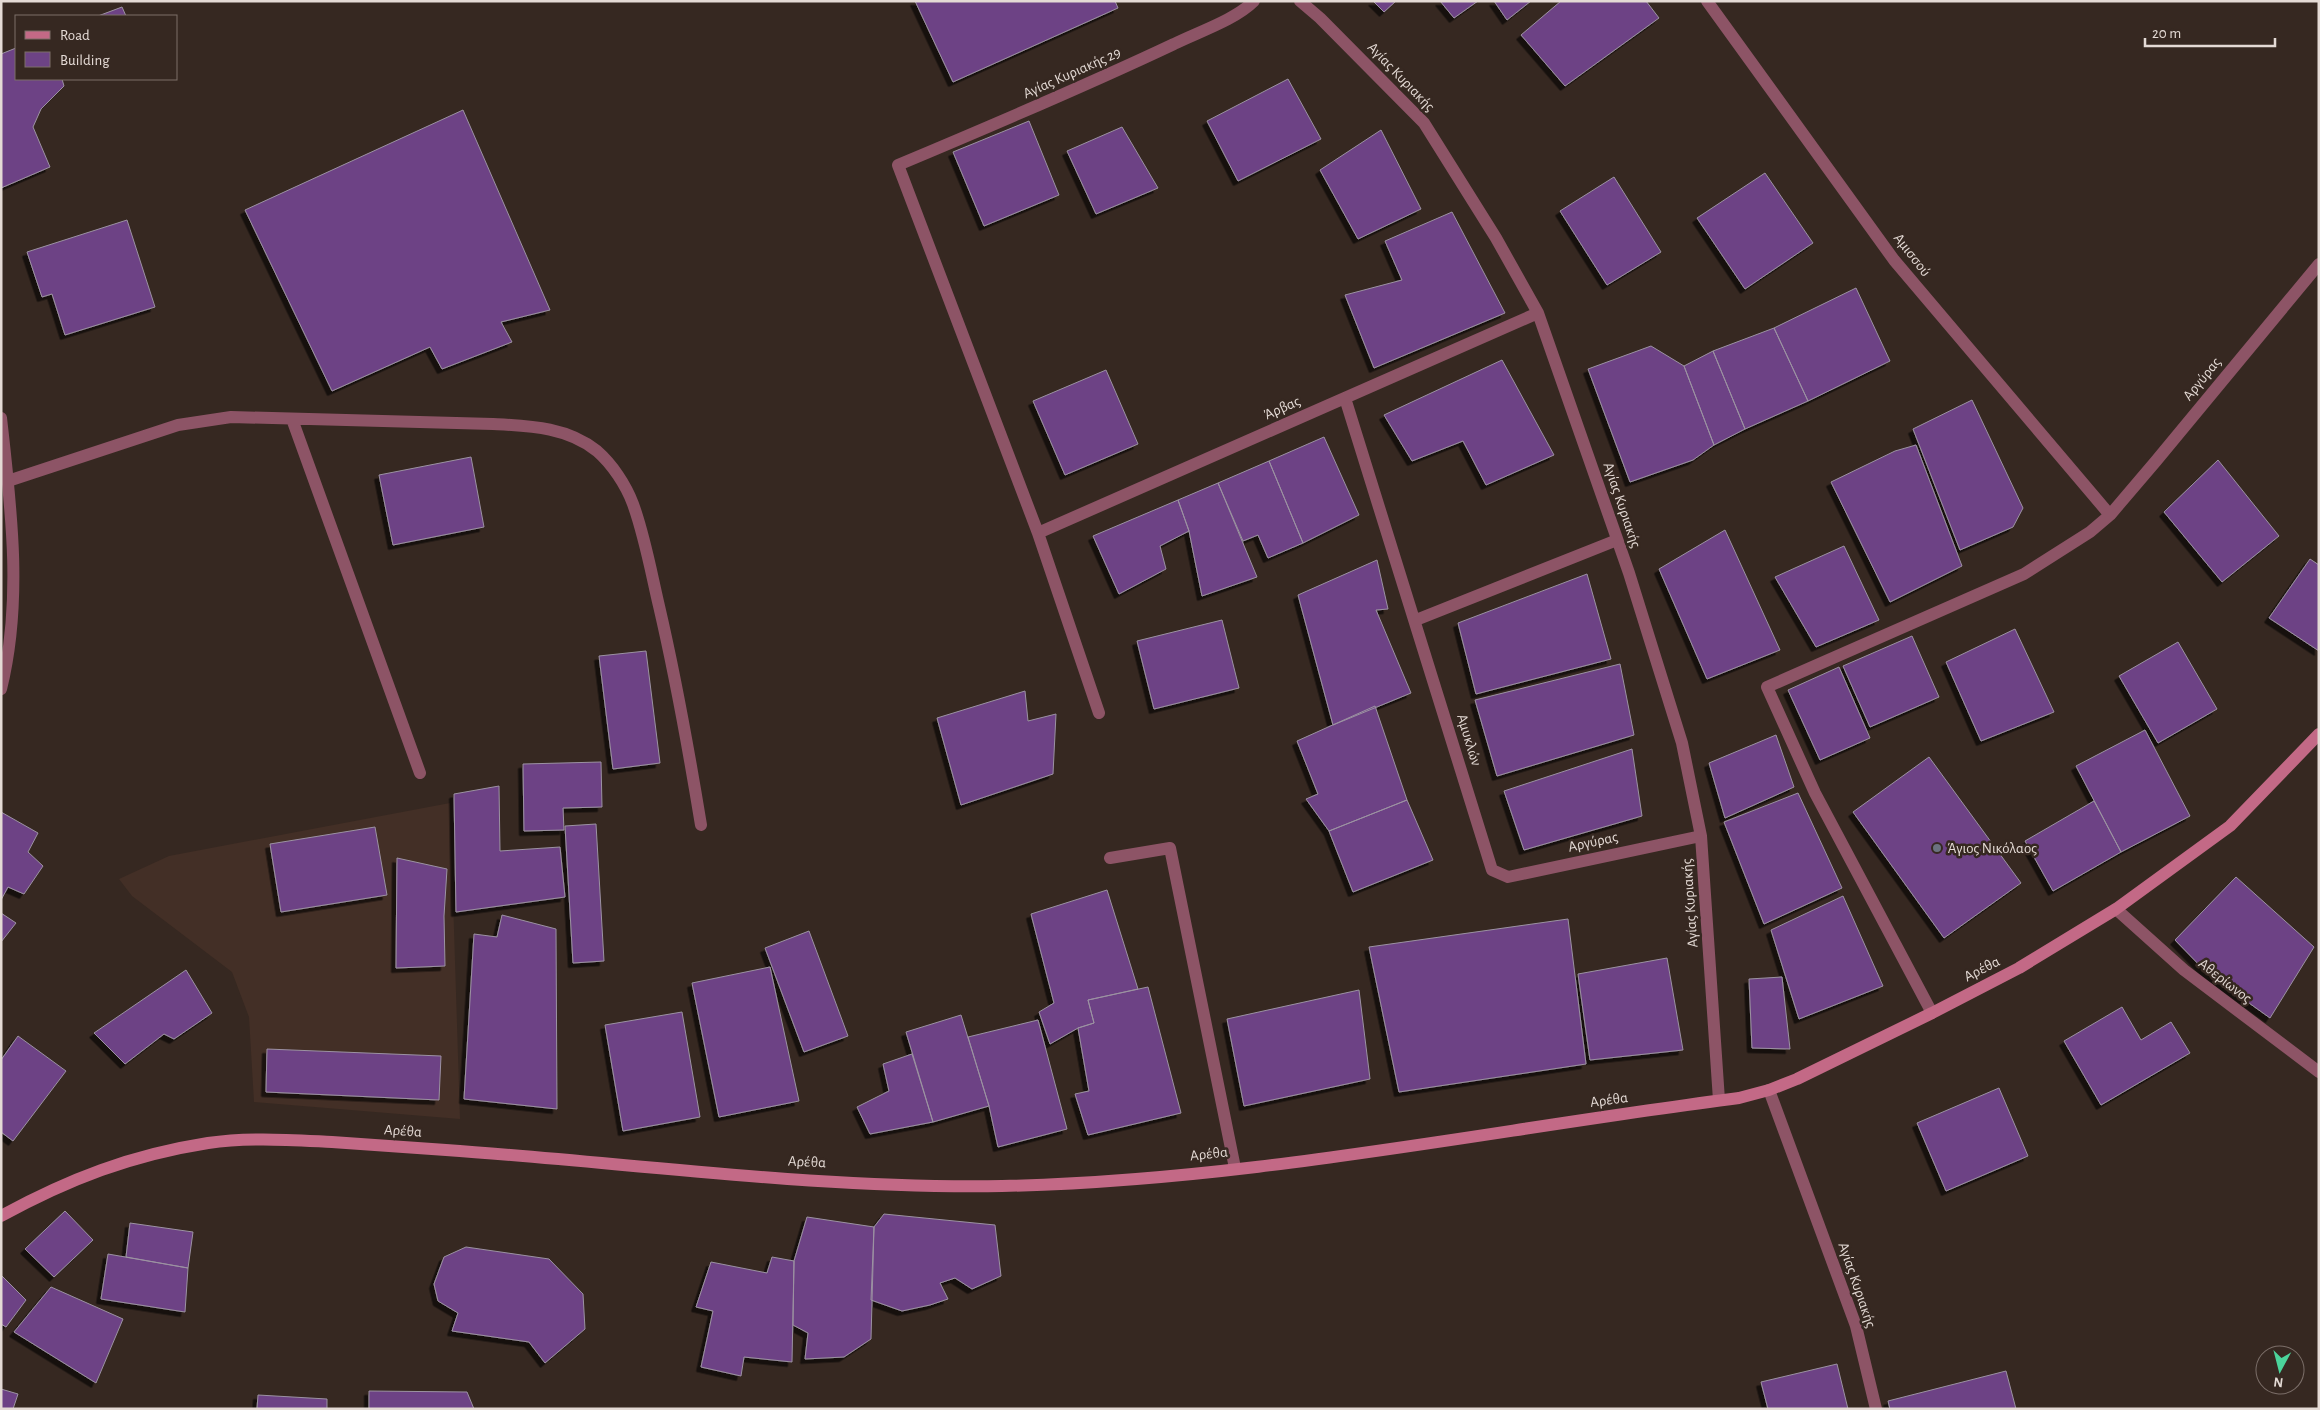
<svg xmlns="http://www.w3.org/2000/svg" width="2320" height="1410" viewBox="0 0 2320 1410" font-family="'Alegreya Sans',sans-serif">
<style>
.built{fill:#432f26}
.building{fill:#6d4385;stroke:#9c92a2;filter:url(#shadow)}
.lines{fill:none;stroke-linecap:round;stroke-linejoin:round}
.lane{stroke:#8d5466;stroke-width:12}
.street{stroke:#8d5466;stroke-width:12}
.secondary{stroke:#c36986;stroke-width:12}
.worship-dot{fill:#6b7280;stroke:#362821;stroke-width:2}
.labels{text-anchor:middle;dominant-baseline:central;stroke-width:5;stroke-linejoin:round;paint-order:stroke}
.street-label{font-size:15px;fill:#e4dad5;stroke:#362821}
.poi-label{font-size:15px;fill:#e4dad5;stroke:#362821;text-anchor:start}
</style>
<defs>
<filter id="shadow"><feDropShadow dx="-4.5" dy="4.5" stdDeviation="0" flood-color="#0009"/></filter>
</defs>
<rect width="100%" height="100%" fill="#362821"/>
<!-- built -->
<path class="built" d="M 450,803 L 460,1119 L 254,1102 L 249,1017 L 232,972 L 132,896 L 119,879 L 169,856 Z"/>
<!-- building -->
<path class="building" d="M 915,1 L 1115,1 L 1118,8 L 953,82 Z
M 1373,1 L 1396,1 L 1384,12 Z
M 1440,1 L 1478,1 L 1454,18 Z
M 1494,1 L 1531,1 L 1507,20 Z
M 1561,1 L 1646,1 L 1659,18 L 1565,86 L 1521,35 Z
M 122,7 L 126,16 L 98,16 Z
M 16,48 L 16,79 L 62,79 L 64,86 L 41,109 L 33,127 L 50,167 L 1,188 L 1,54 Z
M 1288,79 L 1321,139 L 1238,181 L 1207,121 Z
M 463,110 L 550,310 L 501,322 L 512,342 L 442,369 L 430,347 L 332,391 L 245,210 Z
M 1029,121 L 1059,195 L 984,226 L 953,152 Z
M 1122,127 L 1158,188 L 1096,214 L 1067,151 Z
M 1381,130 L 1421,209 L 1358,239 L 1320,170 Z
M 1765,173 L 1813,243 L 1745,289 L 1697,218 Z
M 1614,177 L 1661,252 L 1607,285 L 1560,211 Z
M 1452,212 L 1505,313 L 1374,368 L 1345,295 L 1402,280 L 1385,241 Z
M 127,220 L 155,307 L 65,335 L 52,294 L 42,297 L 27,252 Z
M 1856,288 L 1890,361 L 1808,401 L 1774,328 Z
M 1774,328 L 1808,401 L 1745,429 L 1713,351 Z
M 1651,346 L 1684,366 L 1714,445 L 1693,460 L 1630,482 L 1588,369 Z
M 1713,351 L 1745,429 L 1714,445 L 1684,366 Z
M 1502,360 L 1554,455 L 1486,485 L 1463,441 L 1412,461 L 1384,415 Z
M 1106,370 L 1138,444 L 1065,475 L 1033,401 Z
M 1972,400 L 2023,508 L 2013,527 L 1960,550 L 1913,429 Z
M 1324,437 L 1359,515 L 1303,543 L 1269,461 Z
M 1916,445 L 1962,566 L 1890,602 L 1831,482 L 1895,451 Z
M 471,457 L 484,527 L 393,545 L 379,475 Z
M 2218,460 L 2279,536 L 2222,582 L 2164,512 Z
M 1269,461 L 1303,543 L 1268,558 L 1258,535 L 1243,541 L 1218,483 Z
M 1218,483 L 1257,577 L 1202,596 L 1189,531 L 1178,500 Z
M 1178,500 L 1189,531 L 1160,546 L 1166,569 L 1119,594 L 1093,536 Z
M 1725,530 L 1780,650 L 1707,679 L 1659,569 Z
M 1844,546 L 1879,620 L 1816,647 L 1775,577 Z
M 2310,559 L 2319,565 L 2319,651 L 2269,618 Z
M 1377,560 L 1388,609 L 1376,610 L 1411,693 L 1333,725 L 1298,595 Z
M 1587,574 L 1611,659 L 1476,694 L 1458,623 Z
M 1222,620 L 1239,688 L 1154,709 L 1137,641 Z
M 2015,629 L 2054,712 L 1981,741 L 1946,662 Z
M 1912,636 L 1939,697 L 1870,727 L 1843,666 Z
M 2178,642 L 2217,709 L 2158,743 L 2119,676 Z
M 646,651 L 660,763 L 613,769 L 599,656 Z
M 1620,664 L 1634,735 L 1497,776 L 1475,700 Z
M 1839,667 L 1870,738 L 1820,760 L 1788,690 Z
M 1025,691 L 1028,721 L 1056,714 L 1053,774 L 961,805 L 937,718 Z
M 1375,706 L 1407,800 L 1329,831 L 1306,799 L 1318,794 L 1297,741 Z
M 2145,730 L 2190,816 L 2121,852 L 2076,766 Z
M 1776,735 L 1794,787 L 1725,818 L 1709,763 Z
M 1632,749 L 1642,816 L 1524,850 L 1504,791 Z
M 1929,757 L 2021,883 L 1944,938 L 1853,812 Z
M 601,762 L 602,807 L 563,808 L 564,830 L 524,831 L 523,764 Z
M 499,786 L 500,851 L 560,847 L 565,897 L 456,912 L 454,794 Z
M 1798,793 L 1842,888 L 1764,924 L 1724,822 Z
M 1407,800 L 1433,860 L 1353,892 L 1329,831 Z
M 2094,801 L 2121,852 L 2053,891 L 2025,841 Z
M 1,812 L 38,833 L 28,852 L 43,866 L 24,894 L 8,887 L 1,900 Z
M 596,824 L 604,961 L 573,963 L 565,826 Z
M 375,827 L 387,895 L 281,912 L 270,844 Z
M 397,858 L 447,869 L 444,916 L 445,966 L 396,968 Z
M 2236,877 L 2314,947 L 2270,1018 L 2207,973 L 2175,940 Z
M 1107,890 L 1138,989 L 1088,1000 L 1094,1023 L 1078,1028 L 1050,1044 L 1039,1012 L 1054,1003 L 1031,914 Z
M 1843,896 L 1883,986 L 1799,1019 L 1771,930 Z
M 1,913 L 16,923 L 1,942 Z
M 502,915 L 556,929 L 557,1109 L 464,1099 L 474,934 L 497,937 Z
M 1568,919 L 1586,1064 L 1399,1092 L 1369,947 Z
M 809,931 L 848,1036 L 804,1052 L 765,948 Z
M 1667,958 L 1683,1050 L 1590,1060 L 1578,974 Z
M 770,967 L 799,1101 L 719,1117 L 692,983 Z
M 186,970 L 212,1013 L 174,1039 L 164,1034 L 125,1064 L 94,1033 Z
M 1782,977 L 1790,1049 L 1752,1048 L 1749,979 Z
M 1148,987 L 1181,1113 L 1088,1135 L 1075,1094 L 1089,1091 L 1078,1028 L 1094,1023 L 1088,1000 Z
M 1359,990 L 1370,1079 L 1244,1106 L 1227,1019 Z
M 2122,1007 L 2141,1040 L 2171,1022 L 2190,1053 L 2101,1105 L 2064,1041 Z
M 682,1012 L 700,1117 L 623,1131 L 605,1025 Z
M 961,1015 L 989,1106 L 933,1122 L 906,1032 Z
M 1038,1020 L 1067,1129 L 998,1147 L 989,1106 L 968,1037 Z
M 18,1036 L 66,1071 L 13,1141 L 1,1132 L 1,1060 Z
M 267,1049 L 441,1056 L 439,1100 L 266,1092 Z
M 912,1054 L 933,1122 L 870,1134 L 857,1107 L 889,1091 L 883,1064 Z
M 1999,1088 L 2028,1156 L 1946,1191 L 1917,1123 Z
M 65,1211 L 93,1240 L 54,1277 L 25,1249 Z
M 884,1214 L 995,1225 L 1001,1276 L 972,1289 L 955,1278 L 940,1283 L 948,1299 L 930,1305 L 902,1311 L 871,1300 L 874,1227 Z
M 807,1217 L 874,1227 L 871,1339 L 844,1357 L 805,1359 L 808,1333 L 793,1325 L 794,1261 Z
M 130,1223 L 193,1232 L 188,1268 L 126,1257 Z
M 466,1247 L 549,1259 L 583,1294 L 585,1329 L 545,1363 L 529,1342 L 452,1331 L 458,1313 L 438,1301 L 434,1284 L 444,1257 Z
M 108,1254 L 188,1268 L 185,1312 L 101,1299 Z
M 772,1257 L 794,1261 L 792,1362 L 744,1357 L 741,1376 L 701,1367 L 713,1311 L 696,1307 L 711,1262 L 767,1273 Z
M 1,1275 L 26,1300 L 6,1327 L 1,1324 Z
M 51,1287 L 123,1319 L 96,1383 L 14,1332 Z
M 1837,1364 L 1848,1409 L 1768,1409 L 1761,1382 Z
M 2006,1371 L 2016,1409 L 1890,1409 L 1888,1401 Z
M 1,1389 L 18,1394 L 13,1409 L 1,1409 Z
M 369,1391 L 467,1392 L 474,1409 L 369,1409 Z
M 258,1395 L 327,1399 L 327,1409 L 257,1409 Z"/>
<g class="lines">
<!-- lane -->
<path class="lane" d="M 1110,858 L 1170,848 L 1235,1168"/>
<!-- street -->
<path class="street" d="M 1300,1 L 1320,18 L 1424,123 L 1496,238 L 1538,313 L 1629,573 L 1682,743 L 1701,836 L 1719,1100
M 1707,1 L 1894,260 L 2110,515
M 1345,398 L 1492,870 L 1508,877 L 1701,836
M 1,418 C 11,507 23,601 1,689
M 292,419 L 420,773
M 8,481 L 178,425 L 231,417 L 493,424 C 530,426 567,427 597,451 C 612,464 626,485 633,504 C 645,537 651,572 659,606 C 676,679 689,752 701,825
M 1038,533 L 1538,313
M 1416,620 L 1617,540
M 1099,713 L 1038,533 L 898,165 C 991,126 1083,87 1174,44 C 1198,32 1235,20 1254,1
M 2116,909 L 2184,970 L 2319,1072
M 1932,1013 L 1815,793 L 1767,687 L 2024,574 L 2090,532 L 2110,515 L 2156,461 L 2319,264
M 1769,1090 L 1856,1326 L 1876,1409"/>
<!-- secondary -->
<path class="secondary" d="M 1,1216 C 69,1179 131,1155 208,1143 C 249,1137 290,1140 332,1142 C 370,1145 408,1147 446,1150 C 631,1163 816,1189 1002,1186 C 1250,1181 1494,1129 1739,1098 L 1769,1090 L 1797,1079 L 1932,1013 L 2019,968 L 2116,909 L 2230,826 L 2319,734"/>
</g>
<!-- markers -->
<circle class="worship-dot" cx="1937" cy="848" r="5"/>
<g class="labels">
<!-- street labels -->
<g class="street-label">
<text transform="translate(1072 73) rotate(-24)">Αγίας Κυριακής 29</text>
<text transform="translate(1401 77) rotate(46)">Αγίας Κυριακής</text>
<text transform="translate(1912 255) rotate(52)">Αμισσού</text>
<text transform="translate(2202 379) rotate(-51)">Αργύρας</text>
<text transform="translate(1282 408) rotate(-24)">Άρβας</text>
<text transform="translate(1622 505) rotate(71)">Αγίας Κυριακής</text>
<text transform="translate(1469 740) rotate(73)">Αμυκλών</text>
<text transform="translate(1593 842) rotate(-12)">Αργύρας</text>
<text transform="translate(1690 903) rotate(-94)">Αγίας Κυριακής</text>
<text transform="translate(1982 969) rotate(-27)">Αρέθα</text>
<text transform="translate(2225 981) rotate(38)">Αθερίωνος</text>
<text transform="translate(1609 1100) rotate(-8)">Αρέθα</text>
<text transform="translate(403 1131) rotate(4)">Αρέθα</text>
<text transform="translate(1209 1154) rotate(-6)">Αρέθα</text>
<text transform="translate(807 1162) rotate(3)">Αρέθα</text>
<text transform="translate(1857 1285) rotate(71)">Αγίας Κυριακής</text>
</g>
<!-- poi labels -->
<g class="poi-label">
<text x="1947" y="848">Άγιος Νικόλαος</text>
</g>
</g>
<!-- border -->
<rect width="2320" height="1410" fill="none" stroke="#e4dad5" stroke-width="5"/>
<!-- legend -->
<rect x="15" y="15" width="162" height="65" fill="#362821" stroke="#7c6f69"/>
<rect x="25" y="31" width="25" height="8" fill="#c36986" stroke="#7c6f69"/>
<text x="60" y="40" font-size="15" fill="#e4dad5">Road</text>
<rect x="25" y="52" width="25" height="15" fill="#6d4385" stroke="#7c6f69"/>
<text x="60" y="65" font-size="15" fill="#e4dad5">Building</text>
<!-- north arrow -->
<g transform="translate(2280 1370) rotate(187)"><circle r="24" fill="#362821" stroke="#7c6f69"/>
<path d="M0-4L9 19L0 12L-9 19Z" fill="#4bd49b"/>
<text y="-8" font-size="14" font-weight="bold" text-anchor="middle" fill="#e4dad5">N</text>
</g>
<!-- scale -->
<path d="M2145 38v8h130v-8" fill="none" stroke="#e4dad5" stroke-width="2.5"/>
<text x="2152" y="38" font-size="15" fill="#e4dad5" stroke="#362821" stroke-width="4" paint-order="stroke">20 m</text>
</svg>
